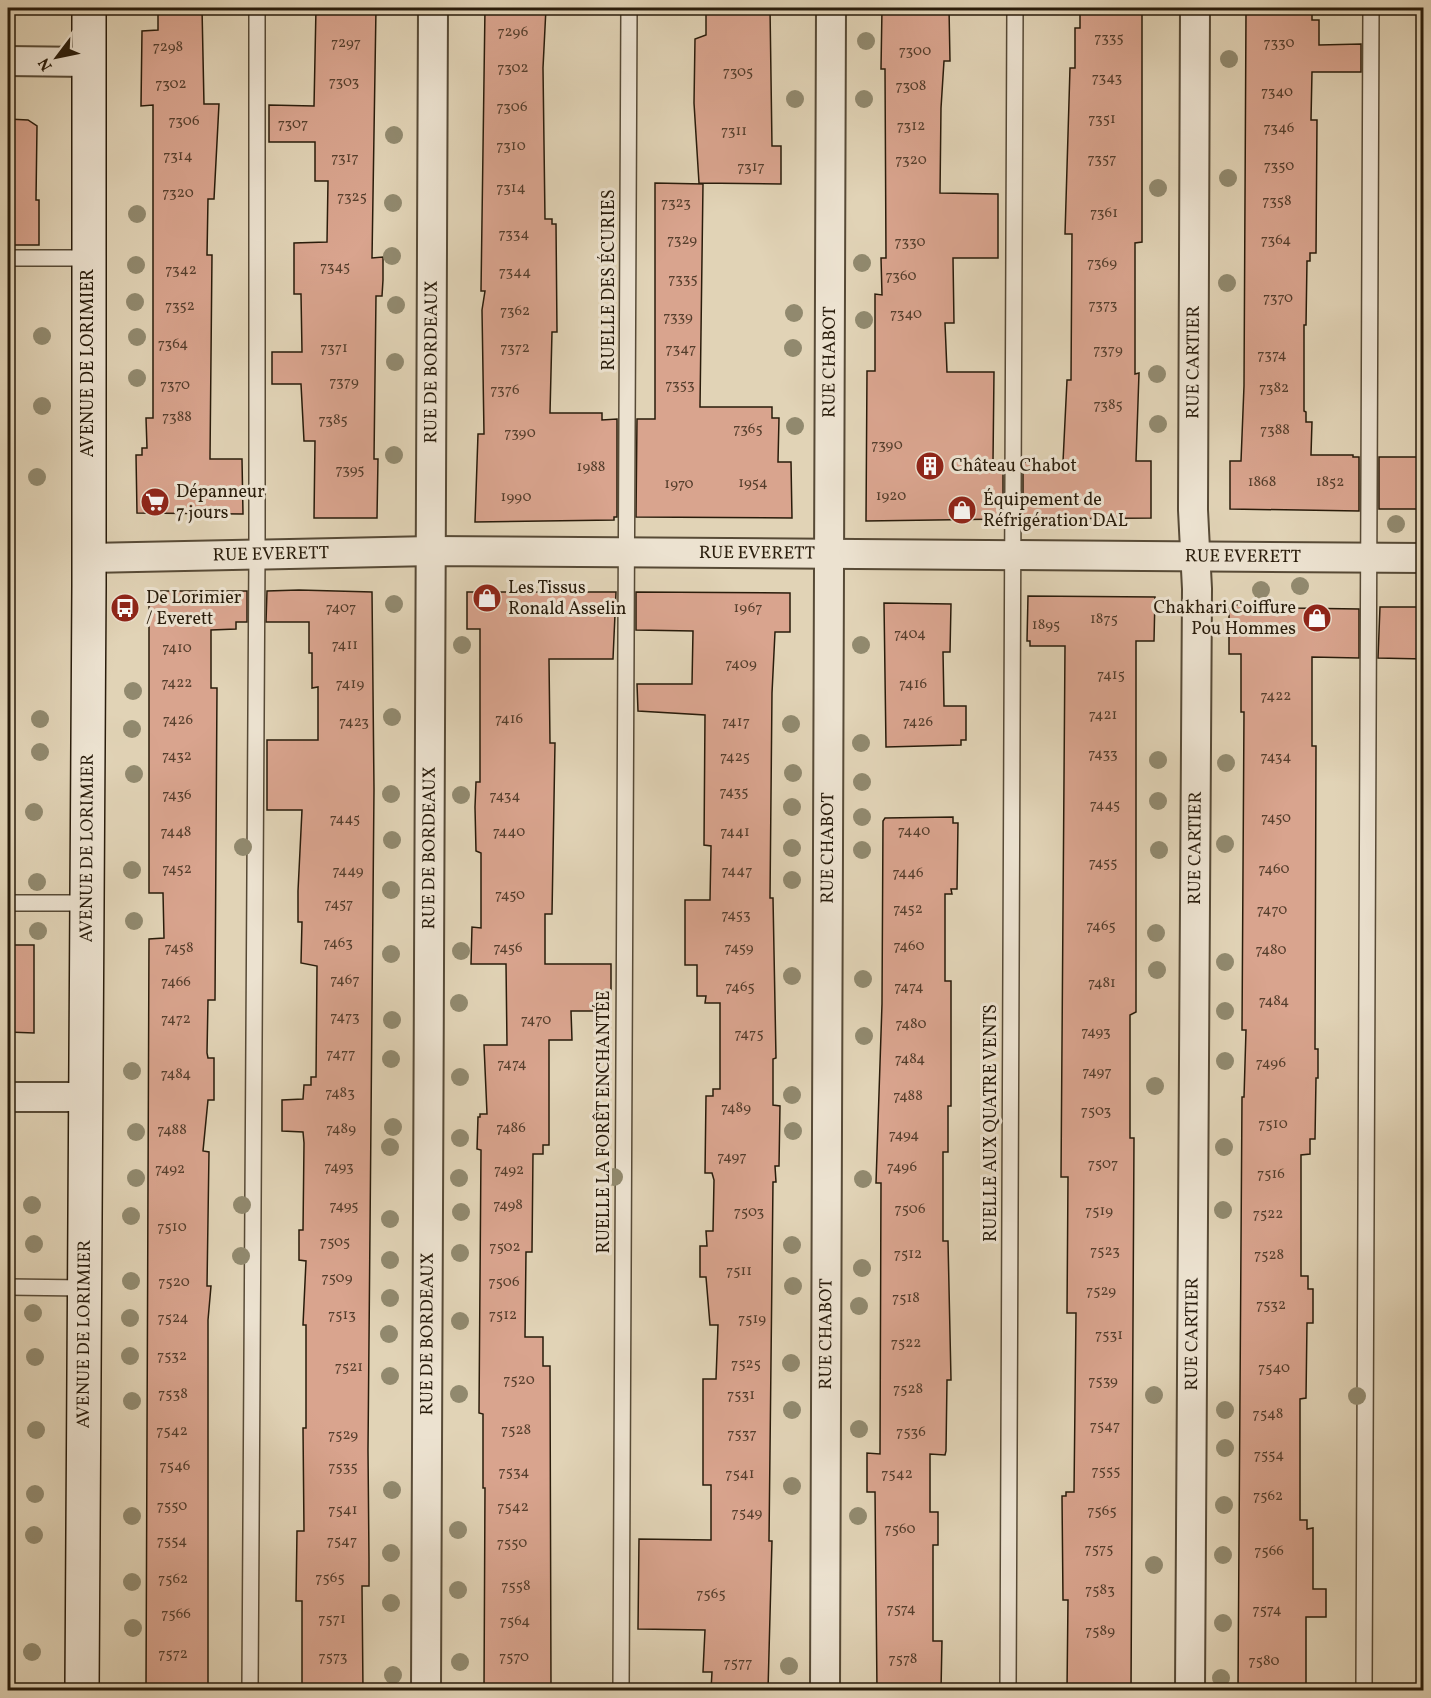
<svg xmlns="http://www.w3.org/2000/svg" width="1431" height="1698" viewBox="0 0 1431 1698" font-family="Vollkorn,serif">
<style>
.building{fill:#d9a48e;stroke:#291c0b;stroke-width:1.5}
.lines{fill:none;stroke-linecap:round;stroke-linejoin:round}
.lane-casing{stroke:#574a36;stroke-width:18}
.street-casing{stroke:#574a36;stroke-width:32}
.secondary-casing{stroke:#291c0b;stroke-width:36}
.lane{stroke:#ece2d0;stroke-width:15}
.street{stroke:#ece2d0;stroke-width:28}
.secondary{stroke:#ece2d0;stroke-width:33}
.tree{fill:#91896e}
.labels{text-anchor:middle;dominant-baseline:central;stroke-width:6;stroke-linejoin:round;paint-order:stroke}
.number-label{font-size:15px;fill:#553e2c}
.street-label{font-size:18px;fill:#291c0b;stroke:#ece2d0}
.poi-label{font-size:18px;fill:#291c0b;stroke:#ece2d0;text-anchor:start}
</style>
<rect width="100%" height="100%" fill="#e1d3b6"/>
<filter id="stains"><feTurbulence type="fractalNoise" baseFrequency=".00333" numOctaves="4"/><feColorMatrix values="0 0 0 0 .2 0 0 0 0 .09 0 0 0 0 .02 0 0 0 .5 -.17"/></filter>
<radialGradient id="worn" r=".72"><stop offset=".6" stop-color="#630" stop-opacity="0"/><stop offset="1" stop-color="#630" stop-opacity=".3"/></radialGradient>
<!-- building -->
<path class="building" d="M 158,8 L 202,8 L 204,104 L 219,104 L 214,199 L 208,199 L 207,255 L 212,255 L 210,459 L 242,459 L 243,514 L 137,513 L 136,455 L 142,455 L 142,448 L 147,448 L 146,418 L 153,418 L 153,105 L 141,106 L 142,31 L 158,30 Z
M 316,8 L 376,8 L 372,258 L 383,257 L 383,280 L 382,296 L 376,296 L 374,459 L 378,459 L 377,518 L 314,518 L 315,441 L 304,441 L 301,384 L 272,384 L 272,352 L 302,352 L 301,294 L 294,294 L 294,243 L 327,242 L 328,181 L 315,181 L 315,142 L 269,142 L 269,105 L 314,106 Z
M 485,8 L 546,8 L 543,68 L 545,219 L 552,219 L 552,224 L 556,224 L 557,332 L 552,332 L 550,413 L 602,413 L 602,420 L 617,419 L 617,517 L 614,517 L 614,520 L 475,522 L 478,434 L 484,434 L 482,310 L 485,291 L 481,291 Z
M 706,8 L 770,8 L 772,146 L 781,146 L 781,184 L 699,183 L 694,103 L 695,39 L 706,35 Z
M 882,8 L 949,8 L 950,61 L 944,61 L 941,108 L 940,193 L 998,194 L 998,258 L 953,258 L 954,323 L 945,323 L 947,372 L 994,372 L 993,462 L 1003,462 L 1003,519 L 866,521 L 867,371 L 875,371 L 875,294 L 882,295 L 881,258 L 886,258 L 885,69 L 881,69 Z
M 1080,8 L 1142,8 L 1142,242 L 1135,243 L 1135,374 L 1139,373 L 1136,461 L 1151,461 L 1151,518 L 1023,519 L 1023,462 L 1063,462 L 1067,380 L 1071,380 L 1072,234 L 1065,234 L 1070,68 L 1075,68 L 1075,28 L 1080,28 Z
M 1250,8 L 1312,8 L 1312,20 L 1319,20 L 1319,45 L 1361,44 L 1361,72 L 1312,72 L 1311,120 L 1317,120 L 1316,253 L 1310,253 L 1310,261 L 1307,261 L 1306,325 L 1304,325 L 1304,411 L 1306,412 L 1306,422 L 1312,422 L 1311,455 L 1353,455 L 1353,457 L 1359,457 L 1359,511 L 1230,509 L 1230,461 L 1241,461 L 1244,386 L 1246,12 L 1250,11 Z
M 8,119 L 28,120 L 37,126 L 36,200 L 39,200 L 39,245 L 8,245 Z
M 655,183 L 703,184 L 700,407 L 772,407 L 772,418 L 779,418 L 778,462 L 791,462 L 792,518 L 636,517 L 637,419 L 655,419 Z
M 1379,457 L 1424,457 L 1424,509 L 1379,509 Z
M 299,590 L 372,592 L 374,789 L 368,1450 L 369,1559 L 369,1586 L 362,1586 L 363,1690 L 302,1690 L 302,1601 L 296,1601 L 297,1531 L 304,1531 L 303,1428 L 306,1428 L 306,1325 L 303,1325 L 306,1261 L 299,1260 L 299,1230 L 303,1230 L 304,1143 L 303,1132 L 282,1131 L 282,1100 L 303,1099 L 304,1085 L 311,1085 L 311,1077 L 316,1077 L 317,966 L 301,963 L 302,922 L 298,922 L 298,891 L 302,810 L 267,810 L 267,740 L 318,740 L 318,687 L 312,688 L 312,653 L 309,653 L 309,622 L 266,622 L 267,591 Z
M 149,591 L 247,591 L 247,622 L 236,622 L 236,629 L 211,630 L 211,688 L 217,688 L 215,1000 L 208,1000 L 207,1053 L 208,1058 L 214,1058 L 214,1100 L 208,1100 L 203,1151 L 209,1152 L 207,1286 L 211,1286 L 208,1320 L 208,1690 L 146,1690 L 149,939 L 164,938 L 163,893 L 149,893 Z
M 467,592 L 616,592 L 613,659 L 549,659 L 550,743 L 555,743 L 552,914 L 545,914 L 545,964 L 611,964 L 611,1011 L 571,1011 L 572,1040 L 549,1040 L 549,1145 L 543,1145 L 543,1154 L 533,1154 L 532,1252 L 526,1252 L 525,1337 L 543,1337 L 543,1366 L 550,1366 L 551,1690 L 484,1690 L 485,1488 L 483,1488 L 483,1414 L 479,1413 L 481,1150 L 477,1149 L 478,1117 L 480,1117 L 480,1114 L 487,1114 L 484,1045 L 507,1045 L 506,964 L 471,964 L 472,927 L 481,928 L 481,853 L 476,851 L 475,807 L 476,782 L 480,782 L 480,629 L 467,629 Z
M 636,592 L 790,593 L 790,632 L 775,632 L 772,693 L 770,898 L 773,898 L 776,1058 L 773,1059 L 773,1105 L 780,1106 L 779,1166 L 775,1166 L 776,1182 L 773,1182 L 769,1541 L 772,1541 L 768,1690 L 711,1690 L 712,1672 L 703,1672 L 705,1630 L 638,1629 L 639,1539 L 711,1540 L 711,1485 L 703,1485 L 703,1379 L 716,1379 L 718,1325 L 710,1325 L 706,1277 L 700,1277 L 700,1246 L 707,1246 L 706,1231 L 713,1231 L 714,1180 L 712,1173 L 705,1173 L 706,1096 L 713,1096 L 713,1089 L 720,1089 L 720,1003 L 705,1003 L 706,996 L 697,996 L 697,965 L 685,965 L 685,900 L 710,900 L 711,846 L 704,845 L 705,715 L 638,711 L 637,684 L 692,684 L 693,631 L 636,630 Z
M 1028,596 L 1155,597 L 1154,641 L 1136,641 L 1136,1012 L 1130,1015 L 1130,1138 L 1134,1138 L 1131,1690 L 1067,1690 L 1068,1600 L 1063,1600 L 1062,1496 L 1066,1496 L 1066,1492 L 1074,1492 L 1076,1313 L 1067,1313 L 1068,1177 L 1061,1177 L 1065,646 L 1030,646 L 1030,641 L 1027,641 Z
M 884,603 L 951,604 L 950,652 L 943,652 L 944,706 L 966,706 L 966,740 L 961,740 L 961,745 L 886,747 Z
M 1291,604 L 1291,608 L 1359,609 L 1359,658 L 1312,657 L 1312,746 L 1316,746 L 1315,1049 L 1318,1049 L 1318,1078 L 1316,1078 L 1315,1139 L 1310,1139 L 1310,1154 L 1301,1155 L 1301,1276 L 1308,1276 L 1308,1289 L 1313,1289 L 1313,1323 L 1307,1323 L 1306,1398 L 1300,1399 L 1300,1520 L 1307,1520 L 1307,1529 L 1313,1528 L 1313,1589 L 1326,1589 L 1326,1617 L 1306,1617 L 1306,1690 L 1238,1690 L 1242,1097 L 1244,1097 L 1246,1030 L 1242,1030 L 1244,712 L 1241,712 L 1241,654 L 1229,654 L 1229,608 L 1233,608 L 1233,605 Z
M 1380,607 L 1424,607 L 1424,659 L 1378,658 Z
M 953,817 L 953,823 L 958,823 L 957,889 L 951,889 L 952,894 L 945,894 L 945,981 L 951,981 L 951,1106 L 948,1106 L 948,1152 L 943,1152 L 943,1241 L 948,1241 L 951,1380 L 947,1380 L 946,1451 L 945,1455 L 930,1454 L 930,1512 L 938,1512 L 938,1545 L 933,1545 L 933,1641 L 942,1641 L 941,1690 L 877,1690 L 875,1492 L 867,1492 L 867,1453 L 880,1454 L 881,1183 L 876,1183 L 882,1004 L 883,821 L 885,818 Z
M 8,945 L 34,945 L 34,1033 L 8,1032 Z"/>
<g class="lines">
<!-- lane casing -->
<g class="lane-casing">
<path id="lane" d="M 8,258 L 88,258
M 8,903 L 87,903
M 8,1287 L 84,1288
M 250,1690 L 257,553 L 257,8
M 621,1690 L 629,8
M 1008,1690 L 1015,8
M 1364,1690 L 1371,8"/>
</g>
<!-- street casing -->
<g class="street-casing">
<g id="street">
<path d="M 8,61 L 89,62"/>
<path id="s1" d="M 89,558 L 432,551 L 1424,558"/>
<path d="M 8,1097 L 85,1097"/>
<path id="s2" d="M 426,1690 L 433,8"/>
<path id="s3" d="M 825,1690 L 831,8"/>
<path id="s4" d="M 1190,1690 L 1197,589 L 1193,510 L 1195,8"/>
</g>
</g>
<!-- secondary casing -->
<g class="secondary-casing">
<g id="secondary">
<path id="s5" d="M 82,1690 L 89,586 L 89,8"/>
</g>
</g>
<!-- lane -->
<use href="#lane" class="lane"/>
<!-- street -->
<use href="#street" class="street"/>
<!-- secondary -->
<use href="#secondary" class="secondary"/>
</g>
<!-- trees -->
<g class="tree">
<circle cx="866" cy="41" r="9"/>
<circle cx="1229" cy="59" r="9"/>
<circle cx="795" cy="99" r="9"/>
<circle cx="864" cy="99" r="9"/>
<circle cx="394" cy="135" r="9"/>
<circle cx="1228" cy="178" r="9"/>
<circle cx="1158" cy="188" r="9"/>
<circle cx="393" cy="203" r="9"/>
<circle cx="137" cy="214" r="9"/>
<circle cx="392" cy="256" r="9"/>
<circle cx="862" cy="263" r="9"/>
<circle cx="136" cy="265" r="9"/>
<circle cx="1227" cy="283" r="9"/>
<circle cx="135" cy="302" r="9"/>
<circle cx="396" cy="305" r="9"/>
<circle cx="794" cy="313" r="9"/>
<circle cx="864" cy="320" r="9"/>
<circle cx="42" cy="336" r="9"/>
<circle cx="137" cy="337" r="9"/>
<circle cx="793" cy="348" r="9"/>
<circle cx="395" cy="362" r="9"/>
<circle cx="1157" cy="374" r="9"/>
<circle cx="137" cy="378" r="9"/>
<circle cx="42" cy="406" r="9"/>
<circle cx="1158" cy="424" r="9"/>
<circle cx="795" cy="426" r="9"/>
<circle cx="394" cy="455" r="9"/>
<circle cx="37" cy="477" r="9"/>
<circle cx="1396" cy="524" r="9"/>
<circle cx="1300" cy="586" r="9"/>
<circle cx="1261" cy="590" r="9"/>
<circle cx="394" cy="604" r="9"/>
<circle cx="462" cy="645" r="9"/>
<circle cx="861" cy="645" r="9"/>
<circle cx="133" cy="691" r="9"/>
<circle cx="392" cy="717" r="9"/>
<circle cx="40" cy="719" r="9"/>
<circle cx="791" cy="724" r="9"/>
<circle cx="132" cy="729" r="9"/>
<circle cx="861" cy="743" r="9"/>
<circle cx="40" cy="752" r="9"/>
<circle cx="1158" cy="760" r="9"/>
<circle cx="1226" cy="763" r="9"/>
<circle cx="793" cy="773" r="9"/>
<circle cx="134" cy="774" r="9"/>
<circle cx="862" cy="782" r="9"/>
<circle cx="391" cy="794" r="9"/>
<circle cx="461" cy="795" r="9"/>
<circle cx="1158" cy="801" r="9"/>
<circle cx="792" cy="807" r="9"/>
<circle cx="34" cy="812" r="9"/>
<circle cx="862" cy="817" r="9"/>
<circle cx="392" cy="840" r="9"/>
<circle cx="1225" cy="844" r="9"/>
<circle cx="243" cy="847" r="9"/>
<circle cx="792" cy="848" r="9"/>
<circle cx="862" cy="850" r="9"/>
<circle cx="1159" cy="850" r="9"/>
<circle cx="132" cy="870" r="9"/>
<circle cx="792" cy="880" r="9"/>
<circle cx="37" cy="882" r="9"/>
<circle cx="391" cy="890" r="9"/>
<circle cx="134" cy="921" r="9"/>
<circle cx="38" cy="931" r="9"/>
<circle cx="1156" cy="933" r="9"/>
<circle cx="461" cy="951" r="9"/>
<circle cx="391" cy="954" r="9"/>
<circle cx="1225" cy="962" r="9"/>
<circle cx="1157" cy="970" r="9"/>
<circle cx="792" cy="976" r="9"/>
<circle cx="863" cy="979" r="9"/>
<circle cx="459" cy="1003" r="9"/>
<circle cx="1225" cy="1011" r="9"/>
<circle cx="392" cy="1020" r="9"/>
<circle cx="864" cy="1036" r="9"/>
<circle cx="391" cy="1059" r="9"/>
<circle cx="1225" cy="1061" r="9"/>
<circle cx="132" cy="1071" r="9"/>
<circle cx="460" cy="1077" r="9"/>
<circle cx="1155" cy="1086" r="9"/>
<circle cx="792" cy="1095" r="9"/>
<circle cx="393" cy="1127" r="9"/>
<circle cx="793" cy="1131" r="9"/>
<circle cx="136" cy="1132" r="9"/>
<circle cx="460" cy="1138" r="9"/>
<circle cx="390" cy="1147" r="9"/>
<circle cx="1224" cy="1147" r="9"/>
<circle cx="614" cy="1177" r="9"/>
<circle cx="136" cy="1178" r="9"/>
<circle cx="459" cy="1178" r="9"/>
<circle cx="863" cy="1179" r="9"/>
<circle cx="32" cy="1205" r="9"/>
<circle cx="242" cy="1205" r="9"/>
<circle cx="1223" cy="1210" r="9"/>
<circle cx="461" cy="1212" r="9"/>
<circle cx="131" cy="1216" r="9"/>
<circle cx="390" cy="1219" r="9"/>
<circle cx="34" cy="1244" r="9"/>
<circle cx="792" cy="1245" r="9"/>
<circle cx="460" cy="1253" r="9"/>
<circle cx="241" cy="1256" r="9"/>
<circle cx="390" cy="1260" r="9"/>
<circle cx="862" cy="1268" r="9"/>
<circle cx="131" cy="1281" r="9"/>
<circle cx="793" cy="1286" r="9"/>
<circle cx="390" cy="1298" r="9"/>
<circle cx="859" cy="1306" r="9"/>
<circle cx="33" cy="1313" r="9"/>
<circle cx="130" cy="1318" r="9"/>
<circle cx="460" cy="1321" r="9"/>
<circle cx="389" cy="1334" r="9"/>
<circle cx="130" cy="1356" r="9"/>
<circle cx="35" cy="1357" r="9"/>
<circle cx="791" cy="1363" r="9"/>
<circle cx="390" cy="1376" r="9"/>
<circle cx="459" cy="1394" r="9"/>
<circle cx="1154" cy="1395" r="9"/>
<circle cx="1357" cy="1396" r="9"/>
<circle cx="132" cy="1401" r="9"/>
<circle cx="792" cy="1410" r="9"/>
<circle cx="1225" cy="1410" r="9"/>
<circle cx="859" cy="1429" r="9"/>
<circle cx="36" cy="1430" r="9"/>
<circle cx="1225" cy="1448" r="9"/>
<circle cx="792" cy="1486" r="9"/>
<circle cx="392" cy="1490" r="9"/>
<circle cx="35" cy="1494" r="9"/>
<circle cx="1224" cy="1505" r="9"/>
<circle cx="132" cy="1516" r="9"/>
<circle cx="858" cy="1516" r="9"/>
<circle cx="458" cy="1530" r="9"/>
<circle cx="34" cy="1535" r="9"/>
<circle cx="391" cy="1553" r="9"/>
<circle cx="1223" cy="1555" r="9"/>
<circle cx="1154" cy="1565" r="9"/>
<circle cx="132" cy="1582" r="9"/>
<circle cx="458" cy="1590" r="9"/>
<circle cx="391" cy="1603" r="9"/>
<circle cx="1223" cy="1623" r="9"/>
<circle cx="133" cy="1628" r="9"/>
<circle cx="32" cy="1652" r="9"/>
<circle cx="460" cy="1662" r="9"/>
<circle cx="789" cy="1666" r="9"/>
<circle cx="393" cy="1675" r="9"/>
<circle cx="1221" cy="1678" r="9"/>
</g>
<!-- icons -->
<defs>
<g id="building-disc" transform="scale(1.5)"><circle r="9.5" fill="#8f2418" stroke="#ece2d0"/><path d="M-4-6H4V6H1V3H-1V6H-4ZM-2.5-4.3h1.7v1.8h-1.7ZM.8-4.3h1.7v1.8H.8ZM-2.5-1h1.7V.8h-1.7ZM.8-1h1.7V.8H.8Z" fill="#fff"/></g>
<g id="supermarket-disc" transform="scale(1.5)"><circle r="9.5" fill="#8f2418" stroke="#ece2d0"/><path d="M-6-5.5h2.5l.6 2H6L4.5 2H-2.5L-4.4-4H-6ZM-1.5 3.2a1.3 1.3 0 1 0 .1 0ZM3 3.2a1.3 1.3 0 1 0 .1 0Z" fill="#fff"/></g>
<g id="shop-disc" transform="scale(1.5)"><circle r="9.5" fill="#8f2418" stroke="#ece2d0"/><path d="M-5-2.5h2.3a2.7 3.5 0 0 1 5.4 0H5L5.5 6h-11ZM-1.5-2.5h3a1.5 2.3 0 0 0-3 0Z" fill="#fff"/></g>
<g id="bus-disc" transform="scale(1.5)"><circle r="9.5" fill="#8f2418" stroke="#ece2d0"/><path d="M-5-6H5V4H4V6H2V4H-2V6H-4V4H-5ZM-3.5-4V0h7V-4ZM-3.5 1.2v1.5H-2V1.2ZM2 1.2v1.5H3.5V1.2Z" fill="#fff"/></g>
</defs>
<g fill-rule="evenodd">
<use href="#building-disc" x="930" y="466"/>
<use href="#supermarket-disc" x="155" y="502"/>
<use href="#shop-disc" x="962" y="510"/>
<use href="#shop-disc" x="487" y="598"/>
<use href="#bus-disc" x="125" y="608"/>
<use href="#shop-disc" x="1317" y="618"/>
</g>
<g class="labels">
<!-- number labels -->
<g class="number-label">
<text x="513" y="32">7296</text>
<text x="1109" y="38">7335</text>
<text x="346" y="43">7297</text>
<text x="1279" y="43">7330</text>
<text x="168" y="47">7298</text>
<text x="915" y="51">7300</text>
<text x="513" y="68">7302</text>
<text x="738" y="72">7305</text>
<text x="1107" y="78">7343</text>
<text x="344" y="82">7303</text>
<text x="171" y="84">7302</text>
<text x="911" y="86">7308</text>
<text x="1277" y="92">7340</text>
<text x="512" y="107">7306</text>
<text x="1102" y="119">7351</text>
<text x="184" y="121">7306</text>
<text x="293" y="124">7307</text>
<text x="911" y="126">7312</text>
<text x="1279" y="128">7346</text>
<text x="734" y="131">7311</text>
<text x="511" y="146">7310</text>
<text x="178" y="156">7314</text>
<text x="345" y="158">7317</text>
<text x="1102" y="159">7357</text>
<text x="911" y="160">7320</text>
<text x="1279" y="166">7350</text>
<text x="751" y="167">7317</text>
<text x="511" y="188">7314</text>
<text x="178" y="193">7320</text>
<text x="352" y="197">7325</text>
<text x="1277" y="201">7358</text>
<text x="676" y="203">7323</text>
<text x="1104" y="213">7361</text>
<text x="514" y="234">7334</text>
<text x="682" y="240">7329</text>
<text x="1276" y="240">7364</text>
<text x="910" y="242">7330</text>
<text x="1102" y="263">7369</text>
<text x="335" y="267">7345</text>
<text x="181" y="270">7342</text>
<text x="515" y="272">7344</text>
<text x="901" y="276">7360</text>
<text x="683" y="279">7335</text>
<text x="1278" y="298">7370</text>
<text x="1103" y="305">7373</text>
<text x="180" y="306">7352</text>
<text x="515" y="311">7362</text>
<text x="906" y="314">7340</text>
<text x="678" y="317">7339</text>
<text x="173" y="344">7364</text>
<text x="334" y="348">7371</text>
<text x="515" y="348">7372</text>
<text x="681" y="349">7347</text>
<text x="1108" y="350">7379</text>
<text x="1272" y="355">7374</text>
<text x="344" y="382">7379</text>
<text x="175" y="385">7370</text>
<text x="680" y="385">7353</text>
<text x="1274" y="388">7382</text>
<text x="505" y="390">7376</text>
<text x="1108" y="405">7385</text>
<text x="177" y="417">7388</text>
<text x="333" y="420">7385</text>
<text x="748" y="429">7365</text>
<text x="1275" y="430">7388</text>
<text x="520" y="433">7390</text>
<text x="887" y="445">7390</text>
<text x="591" y="467">1988</text>
<text x="350" y="470">7395</text>
<text x="1262" y="482">1868</text>
<text x="1330" y="482">1852</text>
<text x="753" y="483">1954</text>
<text x="679" y="484">1970</text>
<text x="891" y="496">1920</text>
<text x="516" y="497">1990</text>
<text x="341" y="608">7407</text>
<text x="748" y="608">1967</text>
<text x="1104" y="619">1875</text>
<text x="1046" y="625">1895</text>
<text x="910" y="634">7404</text>
<text x="345" y="645">7411</text>
<text x="177" y="648">7410</text>
<text x="741" y="664">7409</text>
<text x="1111" y="675">7415</text>
<text x="177" y="683">7422</text>
<text x="350" y="684">7419</text>
<text x="913" y="684">7416</text>
<text x="1276" y="696">7422</text>
<text x="1103" y="715">7421</text>
<text x="509" y="719">7416</text>
<text x="178" y="720">7426</text>
<text x="354" y="722">7423</text>
<text x="736" y="722">7417</text>
<text x="918" y="722">7426</text>
<text x="1103" y="754">7433</text>
<text x="177" y="756">7432</text>
<text x="735" y="757">7425</text>
<text x="1276" y="757">7434</text>
<text x="734" y="792">7435</text>
<text x="177" y="795">7436</text>
<text x="505" y="796">7434</text>
<text x="1105" y="805">7445</text>
<text x="1276" y="818">7450</text>
<text x="345" y="819">7445</text>
<text x="914" y="831">7440</text>
<text x="176" y="832">7448</text>
<text x="509" y="832">7440</text>
<text x="735" y="832">7441</text>
<text x="1103" y="863">7455</text>
<text x="177" y="869">7452</text>
<text x="1274" y="869">7460</text>
<text x="348" y="871">7449</text>
<text x="737" y="871">7447</text>
<text x="908" y="873">7446</text>
<text x="510" y="895">7450</text>
<text x="339" y="904">7457</text>
<text x="908" y="909">7452</text>
<text x="1272" y="910">7470</text>
<text x="736" y="915">7453</text>
<text x="1101" y="926">7465</text>
<text x="338" y="943">7463</text>
<text x="909" y="946">7460</text>
<text x="179" y="948">7458</text>
<text x="508" y="948">7456</text>
<text x="739" y="948">7459</text>
<text x="1271" y="950">7480</text>
<text x="345" y="980">7467</text>
<text x="176" y="982">7466</text>
<text x="1102" y="983">7481</text>
<text x="740" y="987">7465</text>
<text x="909" y="987">7474</text>
<text x="1274" y="1001">7484</text>
<text x="345" y="1017">7473</text>
<text x="176" y="1019">7472</text>
<text x="536" y="1020">7470</text>
<text x="911" y="1024">7480</text>
<text x="1096" y="1032">7493</text>
<text x="749" y="1034">7475</text>
<text x="341" y="1054">7477</text>
<text x="910" y="1059">7484</text>
<text x="1271" y="1063">7496</text>
<text x="512" y="1064">7474</text>
<text x="1097" y="1072">7497</text>
<text x="176" y="1074">7484</text>
<text x="340" y="1093">7483</text>
<text x="908" y="1096">7488</text>
<text x="736" y="1108">7489</text>
<text x="1096" y="1111">7503</text>
<text x="1273" y="1124">7510</text>
<text x="511" y="1128">7486</text>
<text x="341" y="1129">7489</text>
<text x="172" y="1130">7488</text>
<text x="904" y="1135">7494</text>
<text x="732" y="1157">7497</text>
<text x="1103" y="1164">7507</text>
<text x="339" y="1167">7493</text>
<text x="902" y="1167">7496</text>
<text x="170" y="1169">7492</text>
<text x="509" y="1170">7492</text>
<text x="1271" y="1174">7516</text>
<text x="508" y="1205">7498</text>
<text x="344" y="1206">7495</text>
<text x="910" y="1209">7506</text>
<text x="1099" y="1211">7519</text>
<text x="749" y="1212">7503</text>
<text x="1268" y="1214">7522</text>
<text x="172" y="1227">7510</text>
<text x="335" y="1242">7505</text>
<text x="505" y="1247">7502</text>
<text x="1105" y="1251">7523</text>
<text x="908" y="1254">7512</text>
<text x="1269" y="1255">7528</text>
<text x="739" y="1271">7511</text>
<text x="337" y="1278">7509</text>
<text x="174" y="1282">7520</text>
<text x="504" y="1282">7506</text>
<text x="1101" y="1291">7529</text>
<text x="906" y="1298">7518</text>
<text x="1271" y="1305">7532</text>
<text x="342" y="1315">7513</text>
<text x="503" y="1315">7512</text>
<text x="173" y="1318">7524</text>
<text x="752" y="1319">7519</text>
<text x="1109" y="1335">7531</text>
<text x="906" y="1343">7522</text>
<text x="172" y="1356">7532</text>
<text x="746" y="1364">7525</text>
<text x="349" y="1367">7521</text>
<text x="1274" y="1368">7540</text>
<text x="519" y="1380">7520</text>
<text x="1103" y="1381">7539</text>
<text x="908" y="1389">7528</text>
<text x="173" y="1394">7538</text>
<text x="741" y="1395">7531</text>
<text x="1268" y="1414">7548</text>
<text x="1105" y="1426">7547</text>
<text x="516" y="1430">7528</text>
<text x="172" y="1431">7542</text>
<text x="911" y="1432">7536</text>
<text x="742" y="1434">7537</text>
<text x="343" y="1435">7529</text>
<text x="1269" y="1455">7554</text>
<text x="175" y="1466">7546</text>
<text x="343" y="1467">7535</text>
<text x="1106" y="1471">7555</text>
<text x="514" y="1472">7534</text>
<text x="740" y="1474">7541</text>
<text x="897" y="1474">7542</text>
<text x="1268" y="1496">7562</text>
<text x="172" y="1506">7550</text>
<text x="513" y="1507">7542</text>
<text x="343" y="1510">7541</text>
<text x="1102" y="1511">7565</text>
<text x="747" y="1513">7549</text>
<text x="900" y="1529">7560</text>
<text x="172" y="1541">7554</text>
<text x="342" y="1541">7547</text>
<text x="512" y="1543">7550</text>
<text x="1099" y="1549">7575</text>
<text x="1269" y="1551">7566</text>
<text x="330" y="1578">7565</text>
<text x="173" y="1579">7562</text>
<text x="516" y="1586">7558</text>
<text x="1100" y="1590">7583</text>
<text x="711" y="1594">7565</text>
<text x="901" y="1609">7574</text>
<text x="1267" y="1610">7574</text>
<text x="176" y="1614">7566</text>
<text x="332" y="1619">7571</text>
<text x="515" y="1621">7564</text>
<text x="1100" y="1631">7589</text>
<text x="173" y="1654">7572</text>
<text x="333" y="1657">7573</text>
<text x="514" y="1657">7570</text>
<text x="903" y="1659">7578</text>
<text x="1264" y="1661">7580</text>
<text x="738" y="1663">7577</text>
</g>
<!-- street labels -->
<g class="street-label">
<text transform="translate(609 280) rotate(-90)">RUELLE DES ÉCURIES</text>
<text transform="translate(88 363) rotate(-90)">AVENUE DE LORIMIER</text>
<text stroke="none"><textPath href="#s2" startOffset="1328">RUE DE BORDEAUX</textPath></text>
<text stroke="none"><textPath href="#s3" startOffset="1328">RUE CHABOT</textPath></text>
<text stroke="none"><textPath href="#s4" startOffset="1328">RUE CARTIER</textPath></text>
<text stroke="none"><textPath href="#s1" startOffset="182">RUE EVERETT</textPath></text>
<text stroke="none"><textPath href="#s1" startOffset="668">RUE EVERETT</textPath></text>
<text stroke="none"><textPath href="#s1" startOffset="1154">RUE EVERETT</textPath></text>
<text stroke="none"><textPath href="#s5" startOffset="842">AVENUE DE LORIMIER</textPath></text>
<text stroke="none"><textPath href="#s2" startOffset="842">RUE DE BORDEAUX</textPath></text>
<text stroke="none"><textPath href="#s3" startOffset="842">RUE CHABOT</textPath></text>
<text stroke="none"><textPath href="#s4" startOffset="842">RUE CARTIER</textPath></text>
<text transform="translate(604 1122) rotate(-90)">RUELLE LA FORÊT ENCHANTÉE</text>
<text transform="translate(991 1123) rotate(-90)">RUELLE AUX QUATRE VENTS</text>
<text stroke="none"><textPath href="#s5" startOffset="356">AVENUE DE LORIMIER</textPath></text>
<text stroke="none"><textPath href="#s2" startOffset="356">RUE DE BORDEAUX</textPath></text>
<text stroke="none"><textPath href="#s3" startOffset="356">RUE CHABOT</textPath></text>
<text stroke="none"><textPath href="#s4" startOffset="356">RUE CARTIER</textPath></text>
</g>
<!-- poi labels -->
<g class="poi-label">
<text x="951" y="466">Château Chabot</text>
<text x="176" y="492">Dépanneur<tspan x="176" dy="21">7 jours</tspan></text>
<text x="983" y="500">Équipement de<tspan x="983" dy="21">Réfrigération DAL</tspan></text>
<text x="508" y="588">Les Tissus<tspan x="508" dy="21">Ronald Asselin</tspan></text>
<text x="146" y="598">De Lorimier<tspan x="146" dy="21">/ Everett</tspan></text>
<text x="1296" y="608" text-anchor="end">Chakhari Coiffure<tspan x="1296" dy="21">Pou Hommes</tspan></text>
</g>
</g>
<!-- margin -->
<rect width="1431" height="1698" fill="none" stroke="#e1d3b6" stroke-width="30"/>
<rect x="9" y="9" width="1413" height="1680" fill="none" stroke="#291c0b" stroke-width="3"/>
<rect x="15" y="15" width="1401" height="1668" fill="none" stroke="#291c0b" stroke-width="1.5"/>
<!-- north arrow -->
<g transform="translate(57 57) rotate(238)" stroke="#ece2d0" stroke-width="4.5" paint-order="stroke">
<path d="M0-4.5L10 22L0 15L-10 22Z" fill="#291c0b"/>
<text y="-9" font-size="16" font-weight="bold" text-anchor="middle" fill="#291c0b">N</text>
</g>
<rect width="100%" height="100%" filter="url(#stains)"/>
<rect width="100%" height="100%" fill="url(#worn)"/>
</svg>
